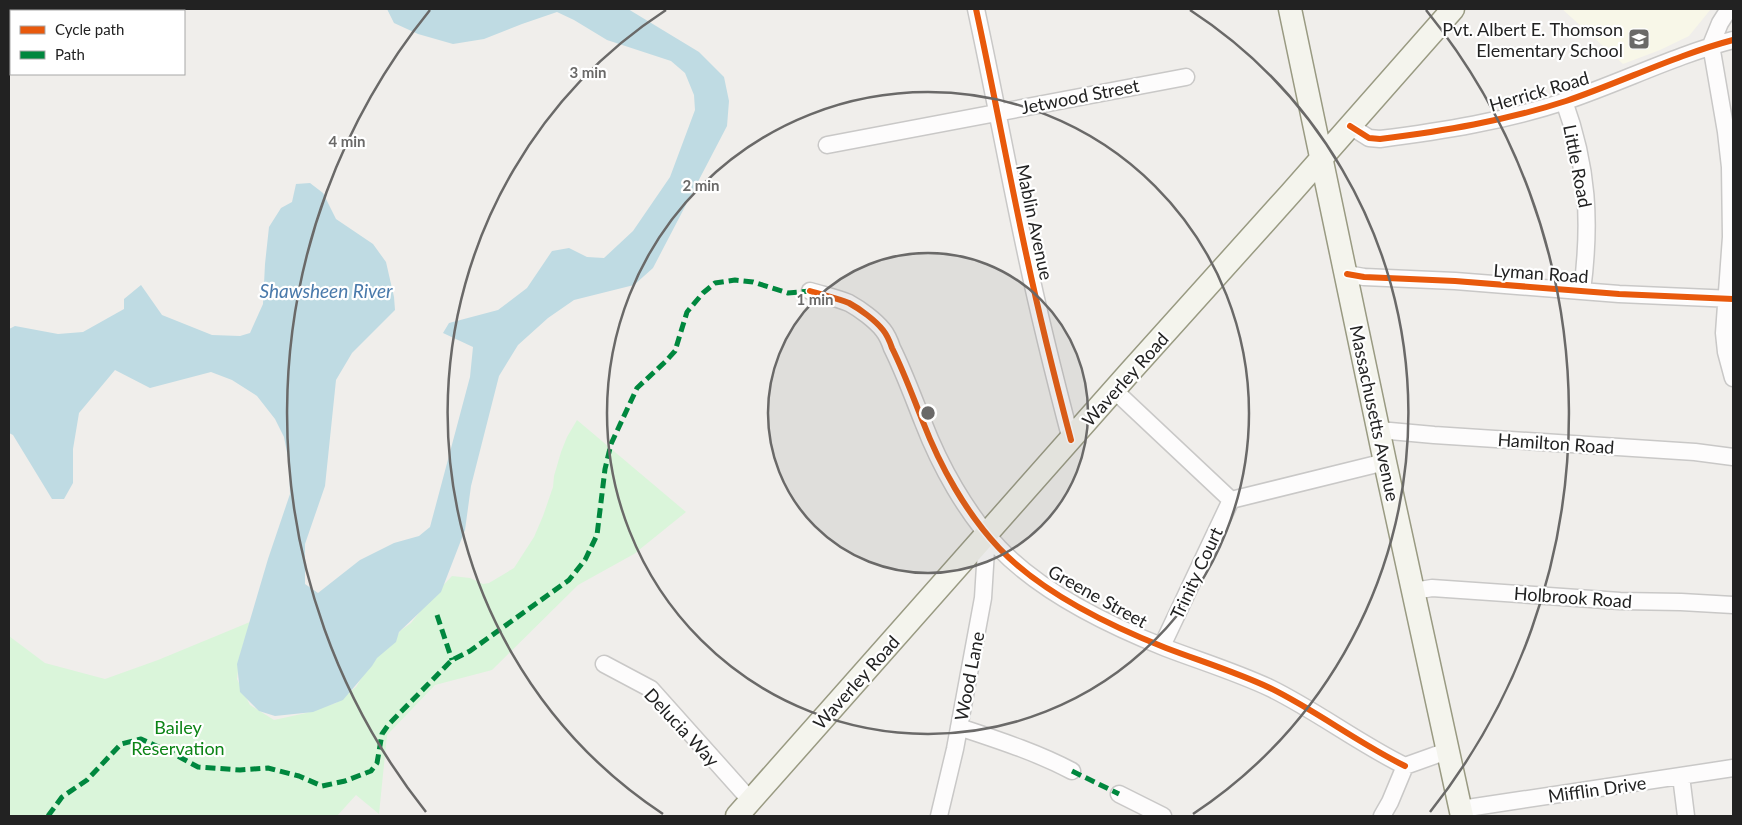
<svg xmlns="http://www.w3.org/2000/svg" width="1742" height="825" viewBox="0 0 1742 825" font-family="Lato,sans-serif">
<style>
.education{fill:#f8f7e8}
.park{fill:#daf5da}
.water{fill:#bfdbe3}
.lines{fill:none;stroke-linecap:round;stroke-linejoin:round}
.street-casing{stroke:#c9c8c7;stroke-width:19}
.secondary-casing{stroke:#999a82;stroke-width:25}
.highway-casing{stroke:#c5a2ac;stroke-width:30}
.street{stroke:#fdfcfc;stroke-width:16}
.secondary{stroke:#f4f4ed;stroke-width:22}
.highway{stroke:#ece0e2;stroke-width:28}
.quiet{stroke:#00873e;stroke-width:5;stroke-dasharray:10 5;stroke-linecap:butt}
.cycleway-casing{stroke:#fff;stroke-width:9}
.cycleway{stroke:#e8590c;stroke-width:6}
.ring{fill:none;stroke:#6a6968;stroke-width:2.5}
.labels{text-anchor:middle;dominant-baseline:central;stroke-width:4.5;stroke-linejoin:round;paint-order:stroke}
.poi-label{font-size:18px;fill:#222;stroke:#fff;text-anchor:end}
.street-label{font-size:18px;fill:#222;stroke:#fff}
.park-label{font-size:18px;fill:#0c8416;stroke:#fff}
.water-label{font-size:19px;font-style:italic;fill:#4a7aab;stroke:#fff}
.centre{fill:#6a6968;stroke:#fff;stroke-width:2.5}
.ring-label{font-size:15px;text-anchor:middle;font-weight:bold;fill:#6a6968;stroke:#fff;stroke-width:4.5;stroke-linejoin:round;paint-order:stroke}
</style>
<rect width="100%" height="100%" fill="#f0eeeb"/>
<!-- education -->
<path class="education" d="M 1562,9 L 1711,9 L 1689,36 L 1660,50 L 1623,64 Z"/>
<!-- park -->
<path class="park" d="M 577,420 L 686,512 L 634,554 L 578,585 L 492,670 L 435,685 L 387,735 L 379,814 L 356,795 L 337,816 L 9,816 L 9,636 L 45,663 L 105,679 L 158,660 L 250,622 L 240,655 L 237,679 L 250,705 L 274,720 L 306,713 L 336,703 L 356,687 L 369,666 L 380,654 L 391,646 L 400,631 L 411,623 L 429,600 L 452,576 L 470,578 L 483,584 L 489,583 L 514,568 L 534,537 L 543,516 L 553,487 L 554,476 L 561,452 L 567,437 Z"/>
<!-- water -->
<path class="water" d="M 387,9 L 628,9 L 699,52 L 724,77 L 729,101 L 727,126 L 653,268 L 634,285 L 574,300 L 548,318 L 518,345 L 499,376 L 471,486 L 465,530 L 441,592 L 399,632 L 396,642 L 377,658 L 372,666 L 343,700 L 313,712 L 275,716 L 259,711 L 240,692 L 237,664 L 268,559 L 290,494 L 289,463 L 284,437 L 275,419 L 257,396 L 232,380 L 211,372 L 150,388 L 115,370 L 79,413 L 73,449 L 73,483 L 64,499 L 52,499 L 13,435 L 9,433 L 9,329 L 15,326 L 58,334 L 83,332 L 124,309 L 124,299 L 141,285 L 162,315 L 212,335 L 240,336 L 250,333 L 263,304 L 265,264 L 269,227 L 281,208 L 292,202 L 296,184 L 310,183 L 323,193 L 336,219 L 373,244 L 386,262 L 394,297 L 395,310 L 352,353 L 336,380 L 325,486 L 305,544 L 305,584 L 318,593 L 360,560 L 394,543 L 419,536 L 430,527 L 470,377 L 473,347 L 443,333 L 449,323 L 498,310 L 527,288 L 552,251 L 569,248 L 587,257 L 604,258 L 633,231 L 670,177 L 695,110 L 694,95 L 685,73 L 671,61 L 607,40 L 574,20 L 557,12 L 522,24 L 484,39 L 453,44 L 418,34 L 394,23 Z"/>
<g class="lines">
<!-- street casing -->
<g class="street-casing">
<path id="street" d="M 976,9 C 994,92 1009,175 1027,258 C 1040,319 1055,379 1071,440
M 1729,9 L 1720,23 L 1711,45 L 1726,132 L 1730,167 L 1731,237 L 1724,333 L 1726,352 L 1733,378
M 1564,101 C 1588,167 1591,222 1582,291
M 1350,126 L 1369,138 L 1380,139 C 1443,131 1505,121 1566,101 C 1622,82 1676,55 1733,40
M 827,145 L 1186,77
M 1347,274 L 1364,277 L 1455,281 L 1619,294 L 1733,299
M 810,291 C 823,295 837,298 849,303 C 860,309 875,320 883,330 C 887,335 890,342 892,348 C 904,372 913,397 923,422 C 940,466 966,513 999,548 C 1042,593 1108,625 1166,648 C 1200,661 1236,672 1270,688 C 1317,711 1358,743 1405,766
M 1114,390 L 1231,500
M 1379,430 L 1434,435 L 1695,452 L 1733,457
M 1414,591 L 1432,588 L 1620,601 L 1681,602 L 1733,605
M 1162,646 L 1231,500 L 1385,462
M 604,664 L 651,689 L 751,801
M 959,727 C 998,740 1036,752 1072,771
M 1405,766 L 1447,751
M 1681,776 L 1686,816
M 1119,794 L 1163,816
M 1461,809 L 1733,768
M 939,816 L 955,749 L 983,598 L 987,534
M 1382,816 L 1390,802 L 1405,766"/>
</g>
<!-- secondary casing -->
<g class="secondary-casing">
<path id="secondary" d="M 1290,9 L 1385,462 L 1462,816
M 737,816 L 1129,373 L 1290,194 L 1453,9"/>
</g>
<!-- highway casing -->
<g class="highway-casing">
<path id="highway" d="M 9,28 L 11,25"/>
</g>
<!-- street -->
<use href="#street" class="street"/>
<!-- secondary -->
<use href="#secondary" class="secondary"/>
<!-- highway -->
<use href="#highway" class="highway"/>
<!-- quiet -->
<path class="quiet" d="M 437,615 L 452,660
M 1072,771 L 1119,794
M 48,816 L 62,797 L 87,780 L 121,744 L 141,739 L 172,753 L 198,767 L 240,770 L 268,768 L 299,776 L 322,786 L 345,781 L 371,771 L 377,763 L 382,734 L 389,724 L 452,660 L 470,651 L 569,580 L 585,560 L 597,535 L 605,469 L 611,444 L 637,388 L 665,362 L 675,351 L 687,312 L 703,293 L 715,283 L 735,280 L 753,282 L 788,293 L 810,291"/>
<!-- cycleway casing -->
<g class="cycleway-casing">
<path id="cycleway" d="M 976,9 C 994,92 1009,175 1027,258 C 1040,319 1055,379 1071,440
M 1350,126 L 1369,138 L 1380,139 C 1443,131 1505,121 1566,101 C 1622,82 1676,55 1733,40
M 1347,274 L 1364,277 L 1455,281 L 1619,294 L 1733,299
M 810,291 C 823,295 837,298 849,303 C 860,309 875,320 883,330 C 887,335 890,342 892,348 C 904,372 913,397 923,422 C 940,466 966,513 999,548 C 1042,593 1108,625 1166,648 C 1200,661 1236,672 1270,688 C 1317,711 1358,743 1405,766"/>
</g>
<!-- cycleway -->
<use href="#cycleway" class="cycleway"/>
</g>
<!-- distance rings -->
<circle cx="928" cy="413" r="160" fill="#6a6968" fill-opacity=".12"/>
<g class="ring">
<circle cx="928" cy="413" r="160"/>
<circle cx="928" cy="413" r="321"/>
<path d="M663 814A481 481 0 0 1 666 10M1190 10A481 481 0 0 1 1193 814"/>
<path d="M426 812A641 641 0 0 1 430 10M1426 10A641 641 0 0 1 1430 812"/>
</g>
<!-- icons -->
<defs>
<g id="school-square" transform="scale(1.125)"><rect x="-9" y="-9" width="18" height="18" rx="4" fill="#6a6968" stroke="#fff"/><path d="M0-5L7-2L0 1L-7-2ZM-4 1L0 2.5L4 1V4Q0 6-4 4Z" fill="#fff"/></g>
</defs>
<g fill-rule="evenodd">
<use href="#school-square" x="1639" y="39"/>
</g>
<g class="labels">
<!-- poi labels -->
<g class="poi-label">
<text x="1623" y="29">Pvt. Albert E. Thomson<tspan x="1623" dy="21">Elementary School</tspan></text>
</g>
<!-- street labels -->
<g class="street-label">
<text transform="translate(1539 91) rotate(-16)">Herrick Road</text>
<text transform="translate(1080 96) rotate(-11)">Jetwood Street</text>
<text transform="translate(1578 166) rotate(79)">Little Road</text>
<text transform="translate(1035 222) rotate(78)">Mablin Avenue</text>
<text transform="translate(1541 273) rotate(4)">Lyman Road</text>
<text transform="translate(1125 379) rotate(-48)">Waverley Road</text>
<text transform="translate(1375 413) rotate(78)">Massachusetts Avenue</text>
<text transform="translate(1556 443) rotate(4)">Hamilton Road</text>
<text transform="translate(1196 573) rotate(-65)">Trinity Court</text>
<text transform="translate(1098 596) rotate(29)">Greene Street</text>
<text transform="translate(1573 597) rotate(4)">Holbrook Road</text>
<text transform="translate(969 676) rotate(-79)">Wood Lane</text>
<text transform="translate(856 682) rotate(-48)">Waverley Road</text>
<text transform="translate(682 727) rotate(47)">Delucia Way</text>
<text transform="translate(1597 789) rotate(-8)">Mifflin Drive</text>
</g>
<!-- park labels -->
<g class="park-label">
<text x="178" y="727">Bailey<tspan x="178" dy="21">Reservation</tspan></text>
</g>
<!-- water labels -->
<g class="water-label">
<text x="326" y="290">Shawsheen River</text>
</g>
</g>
<circle cx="928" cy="413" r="8" class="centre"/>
<g class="ring-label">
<text x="588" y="78">3 min</text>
<text x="347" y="147">4 min</text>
<text x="701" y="191">2 min</text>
<text x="815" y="305">1 min</text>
</g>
<!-- border -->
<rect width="1742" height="825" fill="none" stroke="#222222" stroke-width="20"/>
<!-- legend -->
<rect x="10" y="10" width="175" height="65" fill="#ffffff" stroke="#a7a7a7"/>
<rect x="20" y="26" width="25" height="8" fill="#e8590c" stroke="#a7a7a7"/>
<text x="55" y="35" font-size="15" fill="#222222">Cycle path</text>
<rect x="20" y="51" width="25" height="8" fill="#00873e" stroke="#a7a7a7"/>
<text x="55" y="60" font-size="15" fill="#222222">Path</text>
</svg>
